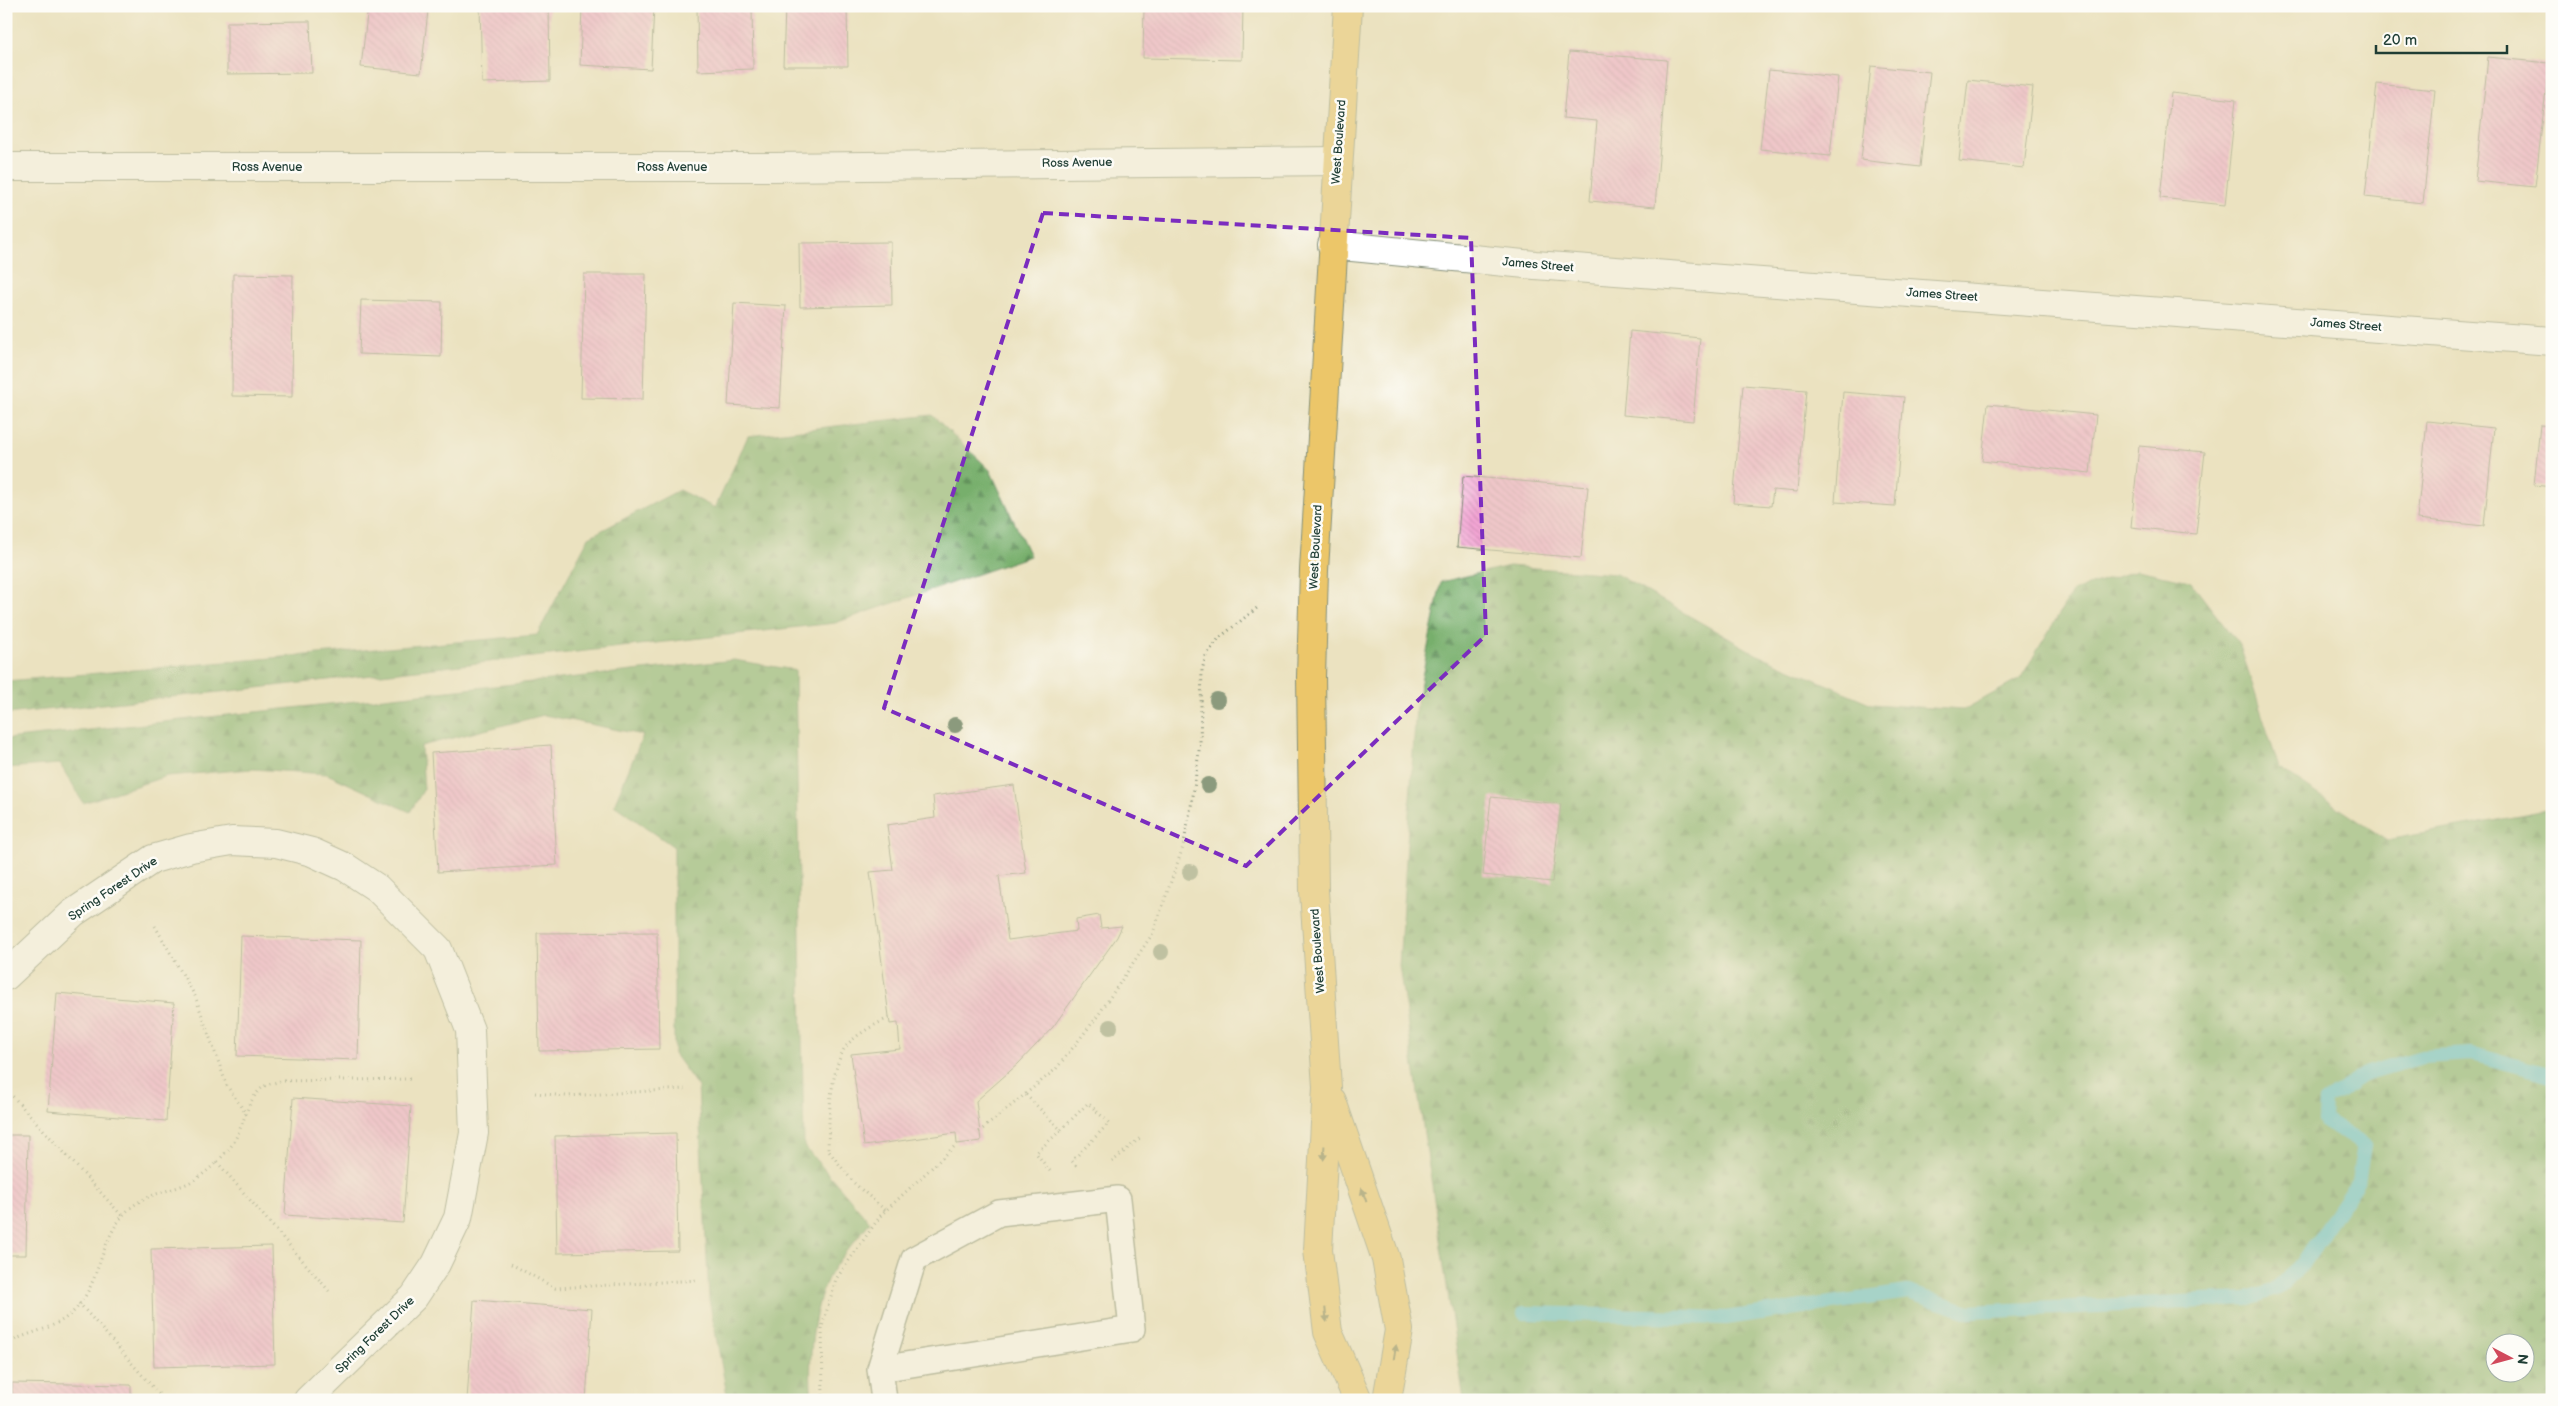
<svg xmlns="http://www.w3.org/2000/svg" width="2558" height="1406" viewBox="0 0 2558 1406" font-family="'Balsamiq Sans',sans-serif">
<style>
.forest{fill:url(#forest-firs);stroke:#4b7650;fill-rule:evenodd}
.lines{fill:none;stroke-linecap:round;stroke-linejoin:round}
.stream{stroke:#56c0d2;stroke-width:14}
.building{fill:url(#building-back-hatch)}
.lane-casing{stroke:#85907a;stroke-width:28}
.street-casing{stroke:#85907a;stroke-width:30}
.primary-casing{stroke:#85907a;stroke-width:30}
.path{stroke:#85907a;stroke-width:3;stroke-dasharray:1 4;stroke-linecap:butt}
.lane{stroke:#fff;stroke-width:25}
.street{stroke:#fff;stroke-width:28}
.primary{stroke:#ecc669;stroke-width:28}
.tree{fill:#8b9a7d}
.oneway{fill:#7b7b4c}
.marked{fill:none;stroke:#7b2cbf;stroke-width:4;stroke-dasharray:10 6;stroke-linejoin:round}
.labels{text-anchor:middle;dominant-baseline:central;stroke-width:5;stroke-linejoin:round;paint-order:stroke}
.street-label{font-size:12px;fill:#1f3d34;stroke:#fdfcf7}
</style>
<defs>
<pattern id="forest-firs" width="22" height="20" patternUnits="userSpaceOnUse" patternTransform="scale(1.25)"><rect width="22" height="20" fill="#77af6c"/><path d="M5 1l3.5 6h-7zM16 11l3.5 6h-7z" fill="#61905a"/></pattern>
<pattern id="building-back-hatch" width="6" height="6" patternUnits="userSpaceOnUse" patternTransform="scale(1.25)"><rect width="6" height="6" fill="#f4a6d5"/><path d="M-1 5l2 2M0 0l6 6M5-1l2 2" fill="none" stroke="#c588ae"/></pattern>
</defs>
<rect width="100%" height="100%" fill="#fdfcf7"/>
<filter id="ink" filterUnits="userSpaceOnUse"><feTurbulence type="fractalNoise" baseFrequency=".02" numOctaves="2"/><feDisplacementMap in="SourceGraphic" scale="10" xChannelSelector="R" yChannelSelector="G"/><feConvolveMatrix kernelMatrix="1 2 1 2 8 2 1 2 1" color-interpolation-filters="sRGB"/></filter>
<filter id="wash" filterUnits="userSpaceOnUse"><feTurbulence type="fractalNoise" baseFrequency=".0096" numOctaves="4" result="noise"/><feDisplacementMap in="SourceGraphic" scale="20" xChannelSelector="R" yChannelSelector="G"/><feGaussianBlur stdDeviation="1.12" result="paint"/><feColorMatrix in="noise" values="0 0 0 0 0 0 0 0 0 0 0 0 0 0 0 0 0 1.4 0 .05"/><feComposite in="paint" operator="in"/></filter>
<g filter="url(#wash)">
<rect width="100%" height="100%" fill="#ebe2c0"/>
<!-- forest -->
<path class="forest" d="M 932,415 L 990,470 L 1030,556 L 835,623 L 230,691 L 6,714 L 6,681 L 537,635 L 589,537 L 679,490 L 715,508 L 748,436 Z
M 1509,566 L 1616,574 L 1756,654 L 1872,704 L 1963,710 L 2020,679 L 2073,591 L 2137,570 L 2190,581 L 2240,646 L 2279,768 L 2387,840 L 2552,810 L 2552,1400 L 1464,1400 L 1399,966 L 1416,707 L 1441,582 ZM 2496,1344 L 2526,1344 L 2526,1374 L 2496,1374 Z
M 734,660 L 795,670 L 804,1146 L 870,1222 C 857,1239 837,1260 828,1278 C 812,1312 808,1362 812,1400 L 728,1400 L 709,1299 L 698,1087 L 674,1054 L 674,847 L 614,805 L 643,735 L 544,715 L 421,746 L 424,789 L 410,812 L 327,774 L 252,769 L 167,776 L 83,803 L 60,764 L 6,768 L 6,739 Z"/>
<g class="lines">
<!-- stream -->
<path class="stream" d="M 1524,1313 L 1726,1318 L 1908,1292 L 1969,1312 L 2247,1299 L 2275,1289 L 2302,1265 L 2358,1181 L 2364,1145 L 2324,1120 L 2325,1101 L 2367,1073 L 2422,1057 L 2472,1054 L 2552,1075"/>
</g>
<g id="blocks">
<!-- building -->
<path class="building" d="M 368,6 L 428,11 L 421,73 L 361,67 Z
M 480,6 L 549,6 L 550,81 L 482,83 Z
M 582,6 L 654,6 L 651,69 L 580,65 Z
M 697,6 L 752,6 L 753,69 L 698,71 Z
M 785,6 L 847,6 L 848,66 L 783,66 Z
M 1144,6 L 1243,6 L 1242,60 L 1143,58 Z
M 310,21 L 312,73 L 227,74 L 227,22 Z
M 1569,52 L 1667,60 L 1655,207 L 1590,201 L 1597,121 L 1563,118 Z
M 2488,57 L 2549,63 L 2535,187 L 2475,181 Z
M 1871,66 L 1930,72 L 1920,167 L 1861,160 Z
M 1769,70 L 1838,77 L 1830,156 L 1760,149 Z
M 1968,80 L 2033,87 L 2024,168 L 1959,161 Z
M 2377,84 L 2435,90 L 2423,203 L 2365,197 Z
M 2171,93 L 2236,100 L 2225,205 L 2160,198 Z
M 891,242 L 892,305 L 800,307 L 799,243 Z
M 233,274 L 293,275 L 292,397 L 232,396 Z
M 584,274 L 646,274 L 643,399 L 581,398 Z
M 361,300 L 442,302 L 441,357 L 359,354 Z
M 734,303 L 786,306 L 780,408 L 728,405 Z
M 1630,331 L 1700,338 L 1693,421 L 1623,415 Z
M 1743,385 L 1806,390 L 1797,492 L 1773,490 L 1771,506 L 1733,503 Z
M 1843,392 L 1904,397 L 1895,506 L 1835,502 Z
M 1988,404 L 2096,415 L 2090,473 L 1982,461 Z
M 2427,421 L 2494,428 L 2484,526 L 2417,519 Z
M 2540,425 L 2552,426 L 2552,487 L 2534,485 Z
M 2139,446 L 2205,452 L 2196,534 L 2131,527 Z
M 1463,476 L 1588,487 L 1581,558 L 1457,547 Z
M 551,745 L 557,865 L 438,872 L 431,753 Z
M 1014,785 L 1026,873 L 999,876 L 1008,940 L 1077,931 L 1076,919 L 1099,915 L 1101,928 L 1122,926 L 1117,937 L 1053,1027 L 1018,1064 L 976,1101 L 981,1141 L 957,1144 L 956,1133 L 864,1146 L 851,1054 L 900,1049 L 898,1023 L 890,1024 L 870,872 L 893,870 L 887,825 L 935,818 L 933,796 Z
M 1491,797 L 1561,804 L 1552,882 L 1483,875 Z
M 657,932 L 659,1049 L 539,1051 L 537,933 Z
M 241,936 L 361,940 L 358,1060 L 237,1056 Z
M 57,993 L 174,1003 L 166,1121 L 48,1111 Z
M 293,1098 L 411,1106 L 403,1223 L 285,1215 Z
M 676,1133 L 678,1251 L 557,1253 L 555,1136 Z
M 6,1135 L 28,1135 L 26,1255 L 6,1255 Z
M 272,1246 L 275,1364 L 154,1367 L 151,1249 Z
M 474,1300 L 592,1309 L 586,1400 L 467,1400 Z
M 12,1383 L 131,1385 L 131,1400 L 12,1400 Z"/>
</g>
</g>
<g filter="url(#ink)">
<use href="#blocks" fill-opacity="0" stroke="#85907a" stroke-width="1"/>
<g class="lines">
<!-- lane casing -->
<g class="lane-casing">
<path id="lane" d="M 880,1369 L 1132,1329 L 1118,1199 L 999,1213 L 914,1259 L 880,1369 L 884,1400"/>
</g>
<!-- street casing -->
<g class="street-casing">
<path id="street" d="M 6,167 L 774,167 L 1338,161
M 1332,245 L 1535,265 L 2552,341
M 6,976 L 73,913 L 153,859 L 191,848 L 232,841 L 276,843 L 312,852 L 345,867 L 377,888 L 438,949 L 470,1030 L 474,1133 L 458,1218 L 436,1264 L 414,1297 L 308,1400"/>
</g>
<!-- primary casing -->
<g class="primary-casing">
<path id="primary" d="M 1348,6 L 1314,570 L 1311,677 L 1314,891 L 1327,1087 L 1318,1250 L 1328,1332 L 1358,1400
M 1332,1101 L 1386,1259 L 1399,1330 L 1387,1400"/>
</g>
<!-- path -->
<path class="path" d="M 155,926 L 195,996 L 227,1086 L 247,1115
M 6,1089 L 123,1217
M 535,1093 L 566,1096 L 685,1089
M 1026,1095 L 1061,1130 L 1088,1103 L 1109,1123 L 1072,1161 L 1078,1168
M 979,1132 L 1056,1069 L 1097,1017 L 1153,933 L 1183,847 L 1193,796 L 1200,743 L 1202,670 L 1206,656 L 1219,638 L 1257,608
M 217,1162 L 329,1291
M 1112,1162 L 1140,1138
M 1050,1171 L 1036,1153 L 1061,1130
M 885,1210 L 854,1183 L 828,1150 C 829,1120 829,1079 843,1051 C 849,1038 875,1024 889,1018
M 511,1264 L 555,1288 L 698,1280
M 79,1303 L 164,1400
M 6,1344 C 29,1331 55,1330 74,1311 C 102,1282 99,1237 129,1209 C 145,1195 162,1193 181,1186 C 199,1180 216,1164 228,1150 C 244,1132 244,1102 263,1087 C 267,1084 275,1083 280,1081 L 412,1079
M 823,1400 L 822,1327 L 836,1279 L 881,1215 L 957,1144"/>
<!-- lane -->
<use href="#lane" class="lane"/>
<!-- street -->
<use href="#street" class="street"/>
<!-- primary -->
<use href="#primary" class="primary"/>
</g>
<!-- trees -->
<g class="tree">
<circle cx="1217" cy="700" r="8"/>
<circle cx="955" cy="725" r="8"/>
<circle cx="1208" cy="785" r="8"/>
<circle cx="1190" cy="872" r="8"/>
<circle cx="1161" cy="952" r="8"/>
<circle cx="1110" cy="1027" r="8"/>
</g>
<!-- one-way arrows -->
<defs><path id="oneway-solid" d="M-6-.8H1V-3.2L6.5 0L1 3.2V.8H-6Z" transform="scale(1.25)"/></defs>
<g class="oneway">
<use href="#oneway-solid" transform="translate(1324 1153) rotate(93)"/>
<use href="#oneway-solid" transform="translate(1364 1195) rotate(-109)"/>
<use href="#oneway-solid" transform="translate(1326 1315) rotate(84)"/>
<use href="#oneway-solid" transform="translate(1395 1352) rotate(-80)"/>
</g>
</g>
<!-- marked area -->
<path d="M0 0H2558V1406H0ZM 1043,213 L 1471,238 L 1486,635 L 1246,866 L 884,708 Z" fill="#ebe2c0" fill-opacity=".55" fill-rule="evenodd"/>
<path class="marked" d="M 1043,213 L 1471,238 L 1486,635 L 1246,866 L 884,708 Z"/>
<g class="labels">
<!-- street labels -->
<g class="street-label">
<text transform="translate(1339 142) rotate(-86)">West Boulevard</text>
<text transform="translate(1077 163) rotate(-1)">Ross Avenue</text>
<text x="267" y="167">Ross Avenue</text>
<text x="672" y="167">Ross Avenue</text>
<text transform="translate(1538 265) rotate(5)">James Street</text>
<text transform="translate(1942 295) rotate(4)">James Street</text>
<text transform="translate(2346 325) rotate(4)">James Street</text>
<text transform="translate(1316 547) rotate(-87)">West Boulevard</text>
<text transform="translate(113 889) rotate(-34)">Spring Forest Drive</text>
<text transform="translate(1318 951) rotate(-94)">West Boulevard</text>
<text transform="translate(375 1335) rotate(-44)">Spring Forest Drive</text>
</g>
</g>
<!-- margin -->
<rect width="2558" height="1406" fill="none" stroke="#fdfcf7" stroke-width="25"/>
<!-- north arrow -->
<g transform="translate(2510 1358) rotate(96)"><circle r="24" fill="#fdfcf7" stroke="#a4b0a9"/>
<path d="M0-4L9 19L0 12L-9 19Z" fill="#d1495b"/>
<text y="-8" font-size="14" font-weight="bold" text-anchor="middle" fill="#1f3d34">N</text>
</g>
<!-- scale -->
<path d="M2376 45v8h131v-8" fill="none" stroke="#1f3d34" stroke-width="2.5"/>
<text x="2383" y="45" font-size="15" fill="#1f3d34" stroke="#fdfcf7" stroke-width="4" paint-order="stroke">20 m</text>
</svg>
